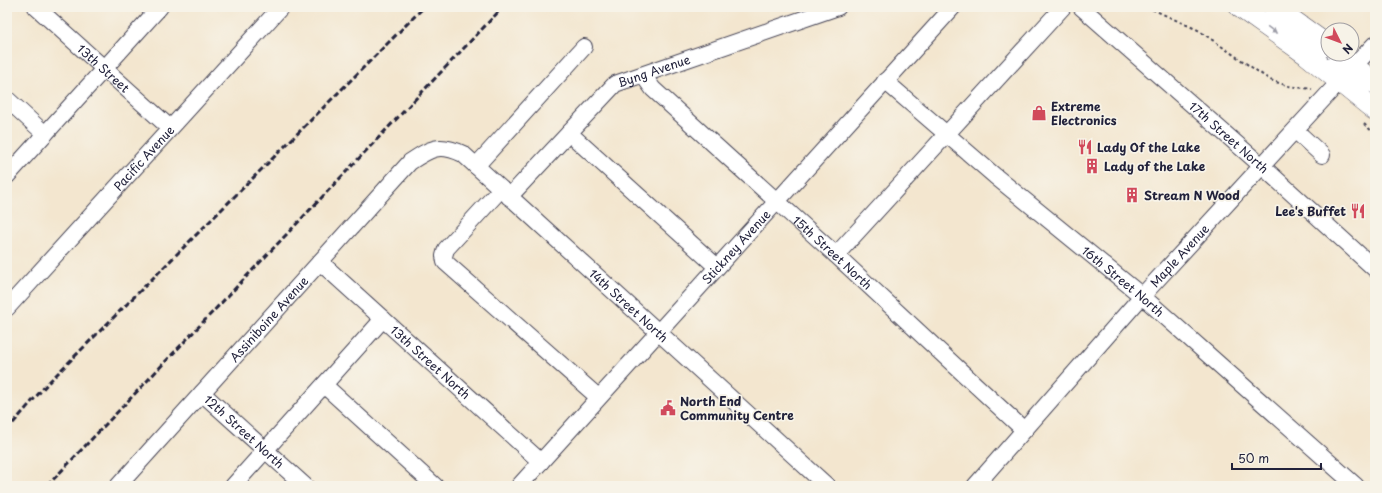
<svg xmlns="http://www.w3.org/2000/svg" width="1382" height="493" viewBox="0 0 1382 493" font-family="'Playpen Sans',sans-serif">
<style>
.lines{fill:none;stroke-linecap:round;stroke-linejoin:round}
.minor-casing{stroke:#413f51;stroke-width:18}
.major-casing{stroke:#413f51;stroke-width:22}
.path{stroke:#413f51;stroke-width:2;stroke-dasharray:3 3;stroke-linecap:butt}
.minor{stroke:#fff;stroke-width:16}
.major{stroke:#fff;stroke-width:21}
.rail{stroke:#22223b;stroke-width:3;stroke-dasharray:6 3;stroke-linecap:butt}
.oneway{fill:#9c9ca7}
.labels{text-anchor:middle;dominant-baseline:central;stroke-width:3.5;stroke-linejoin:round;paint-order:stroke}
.street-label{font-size:12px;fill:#22223b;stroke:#f7f3e8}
.poi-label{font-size:12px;font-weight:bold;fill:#22223b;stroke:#f7f3e8;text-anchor:start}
</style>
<rect width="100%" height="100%" fill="#f7f3e8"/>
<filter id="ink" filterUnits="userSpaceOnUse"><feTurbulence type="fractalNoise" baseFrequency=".025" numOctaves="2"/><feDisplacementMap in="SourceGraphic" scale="8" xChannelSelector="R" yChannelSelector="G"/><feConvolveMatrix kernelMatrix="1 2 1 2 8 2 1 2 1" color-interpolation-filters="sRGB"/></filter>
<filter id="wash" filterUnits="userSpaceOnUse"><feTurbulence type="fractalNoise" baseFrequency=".012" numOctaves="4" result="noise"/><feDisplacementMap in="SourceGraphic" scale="16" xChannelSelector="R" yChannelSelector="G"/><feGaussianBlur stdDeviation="0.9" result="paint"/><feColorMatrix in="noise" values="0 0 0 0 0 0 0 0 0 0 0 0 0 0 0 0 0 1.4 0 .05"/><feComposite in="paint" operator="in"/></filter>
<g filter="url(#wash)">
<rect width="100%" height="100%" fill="#f3e6cf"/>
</g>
<g filter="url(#ink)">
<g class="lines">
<!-- minor casing -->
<g class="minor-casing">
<g id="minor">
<path id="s1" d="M 36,7 L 170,128"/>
<path id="s2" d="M 1081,7 L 1263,167 L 1375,269"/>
<path d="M 1354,66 L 1375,44"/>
<path id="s3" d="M 643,75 L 653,89 L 836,255 L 1024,430"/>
<path id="s4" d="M 885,81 L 995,176 L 1142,296 L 1356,486"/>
<path d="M 7,99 L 45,134"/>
<path d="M 1296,131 L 1322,155"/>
<path d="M 569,133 L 717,267"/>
<path d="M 476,166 L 584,47"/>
<path d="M 7,176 L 160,7"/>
<path d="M 501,189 L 446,249 L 444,256 L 445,262 L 598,397"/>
<path id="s5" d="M 509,197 L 615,84 L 838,7"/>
<path d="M 836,255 L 1063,7"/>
<path id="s6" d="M 320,262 L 541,462"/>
<path id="s7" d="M 7,308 L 281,7"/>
<path d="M 324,385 L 435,486"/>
<path id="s8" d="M 202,393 L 305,486"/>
<path id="s9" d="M 118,486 L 410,162 C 431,148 439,143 463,154 L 827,486"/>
<path d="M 233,486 L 383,319"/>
<path id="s10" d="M 519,486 L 953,7"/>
<path id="s11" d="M 975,486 L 1142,296 L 1340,81"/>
</g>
</g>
<!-- major casing -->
<g class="major-casing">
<path id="major" d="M 1240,7 L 1306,54 L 1375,110
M 1274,7 L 1328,46
M 1338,54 L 1375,83"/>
</g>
<!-- path -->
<path class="path" d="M 1147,7 L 1198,30 L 1270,80 L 1288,86 L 1312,89
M 1364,124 L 1375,134"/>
<!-- minor -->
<use href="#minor" class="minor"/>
<!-- major -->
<use href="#major" class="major"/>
<!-- rail -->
<path class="rail" d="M 7,430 L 48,383 L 424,7
M 47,486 L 503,7"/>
</g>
<!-- one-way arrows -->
<defs><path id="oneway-solid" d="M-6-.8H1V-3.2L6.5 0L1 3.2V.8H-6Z"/></defs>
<use class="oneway" href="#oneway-solid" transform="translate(1272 30) rotate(36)"/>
</g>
<!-- icons -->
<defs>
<g id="shop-bare" transform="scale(1.2)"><path d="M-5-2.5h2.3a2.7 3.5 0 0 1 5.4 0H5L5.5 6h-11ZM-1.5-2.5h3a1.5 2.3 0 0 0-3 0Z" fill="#d1495b" stroke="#f7f3e8" stroke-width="2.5" paint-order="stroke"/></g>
<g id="restaurant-bare" transform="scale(1.2)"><path d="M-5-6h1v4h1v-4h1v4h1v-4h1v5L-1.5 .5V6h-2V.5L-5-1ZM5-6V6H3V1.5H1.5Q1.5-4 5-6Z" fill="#d1495b" stroke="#f7f3e8" stroke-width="2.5" paint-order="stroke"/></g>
<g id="building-bare" transform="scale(1.2)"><path d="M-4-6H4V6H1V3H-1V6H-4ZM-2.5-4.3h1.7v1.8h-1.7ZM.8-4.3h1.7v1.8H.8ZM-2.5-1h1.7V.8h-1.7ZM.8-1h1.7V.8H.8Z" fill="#d1495b" stroke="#f7f3e8" stroke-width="2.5" paint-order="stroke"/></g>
<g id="civic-bare" transform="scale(1.2)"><path d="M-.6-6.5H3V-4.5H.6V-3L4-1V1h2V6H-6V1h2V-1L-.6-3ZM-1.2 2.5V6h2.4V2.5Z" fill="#d1495b" stroke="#f7f3e8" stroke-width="2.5" paint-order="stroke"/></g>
</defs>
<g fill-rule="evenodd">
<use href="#shop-bare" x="1039" y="113"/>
<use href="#restaurant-bare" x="1085" y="147"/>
<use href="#building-bare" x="1092" y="166"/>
<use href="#building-bare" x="1132" y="195"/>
<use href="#restaurant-bare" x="1358" y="211"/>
<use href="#civic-bare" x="668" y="408"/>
</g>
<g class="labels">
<!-- street labels -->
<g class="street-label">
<text stroke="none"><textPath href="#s1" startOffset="91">13th Street</textPath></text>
<text stroke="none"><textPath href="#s5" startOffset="196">Byng Avenue</textPath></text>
<text stroke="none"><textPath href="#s2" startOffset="197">17th Street North</textPath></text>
<text stroke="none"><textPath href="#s7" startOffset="203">Pacific Avenue</textPath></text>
<text stroke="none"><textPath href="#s10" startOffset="323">Stickney Avenue</textPath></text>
<text stroke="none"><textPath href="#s3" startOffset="260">15th Street North</textPath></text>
<text stroke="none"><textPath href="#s11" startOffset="308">Maple Avenue</textPath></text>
<text stroke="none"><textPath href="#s4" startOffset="311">16th Street North</textPath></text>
<text stroke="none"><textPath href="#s9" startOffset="718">14th Street North</textPath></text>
<text stroke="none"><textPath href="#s9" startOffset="225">Assiniboine Avenue</textPath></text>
<text stroke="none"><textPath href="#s6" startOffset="149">13th Street North</textPath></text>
<text stroke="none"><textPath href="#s8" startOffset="57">12th Street North</textPath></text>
</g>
<!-- poi labels -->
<g class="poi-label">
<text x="1051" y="106">Extreme<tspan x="1051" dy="14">Electronics</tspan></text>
<text x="1097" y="147">Lady Of the Lake</text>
<text x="1104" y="166">Lady of the Lake</text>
<text x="1144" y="195">Stream N Wood</text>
<text x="1346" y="211" text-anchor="end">Lee's Buffet</text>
<text x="680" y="401">North End<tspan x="680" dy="14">Community Centre</tspan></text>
</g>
</g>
<!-- margin -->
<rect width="1382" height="493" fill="none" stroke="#f7f3e8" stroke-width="24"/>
<!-- north arrow -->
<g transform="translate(1340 42) rotate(132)"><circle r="19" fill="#f7f3e8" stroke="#a29fa3"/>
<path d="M0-3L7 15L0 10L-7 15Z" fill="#d1495b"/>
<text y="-6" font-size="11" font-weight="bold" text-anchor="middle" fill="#22223b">N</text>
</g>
<!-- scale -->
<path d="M1232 463v6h89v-6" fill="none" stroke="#22223b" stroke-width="2"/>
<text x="1238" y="463" font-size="12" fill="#22223b" stroke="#f7f3e8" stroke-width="3" paint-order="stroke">50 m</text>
</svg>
